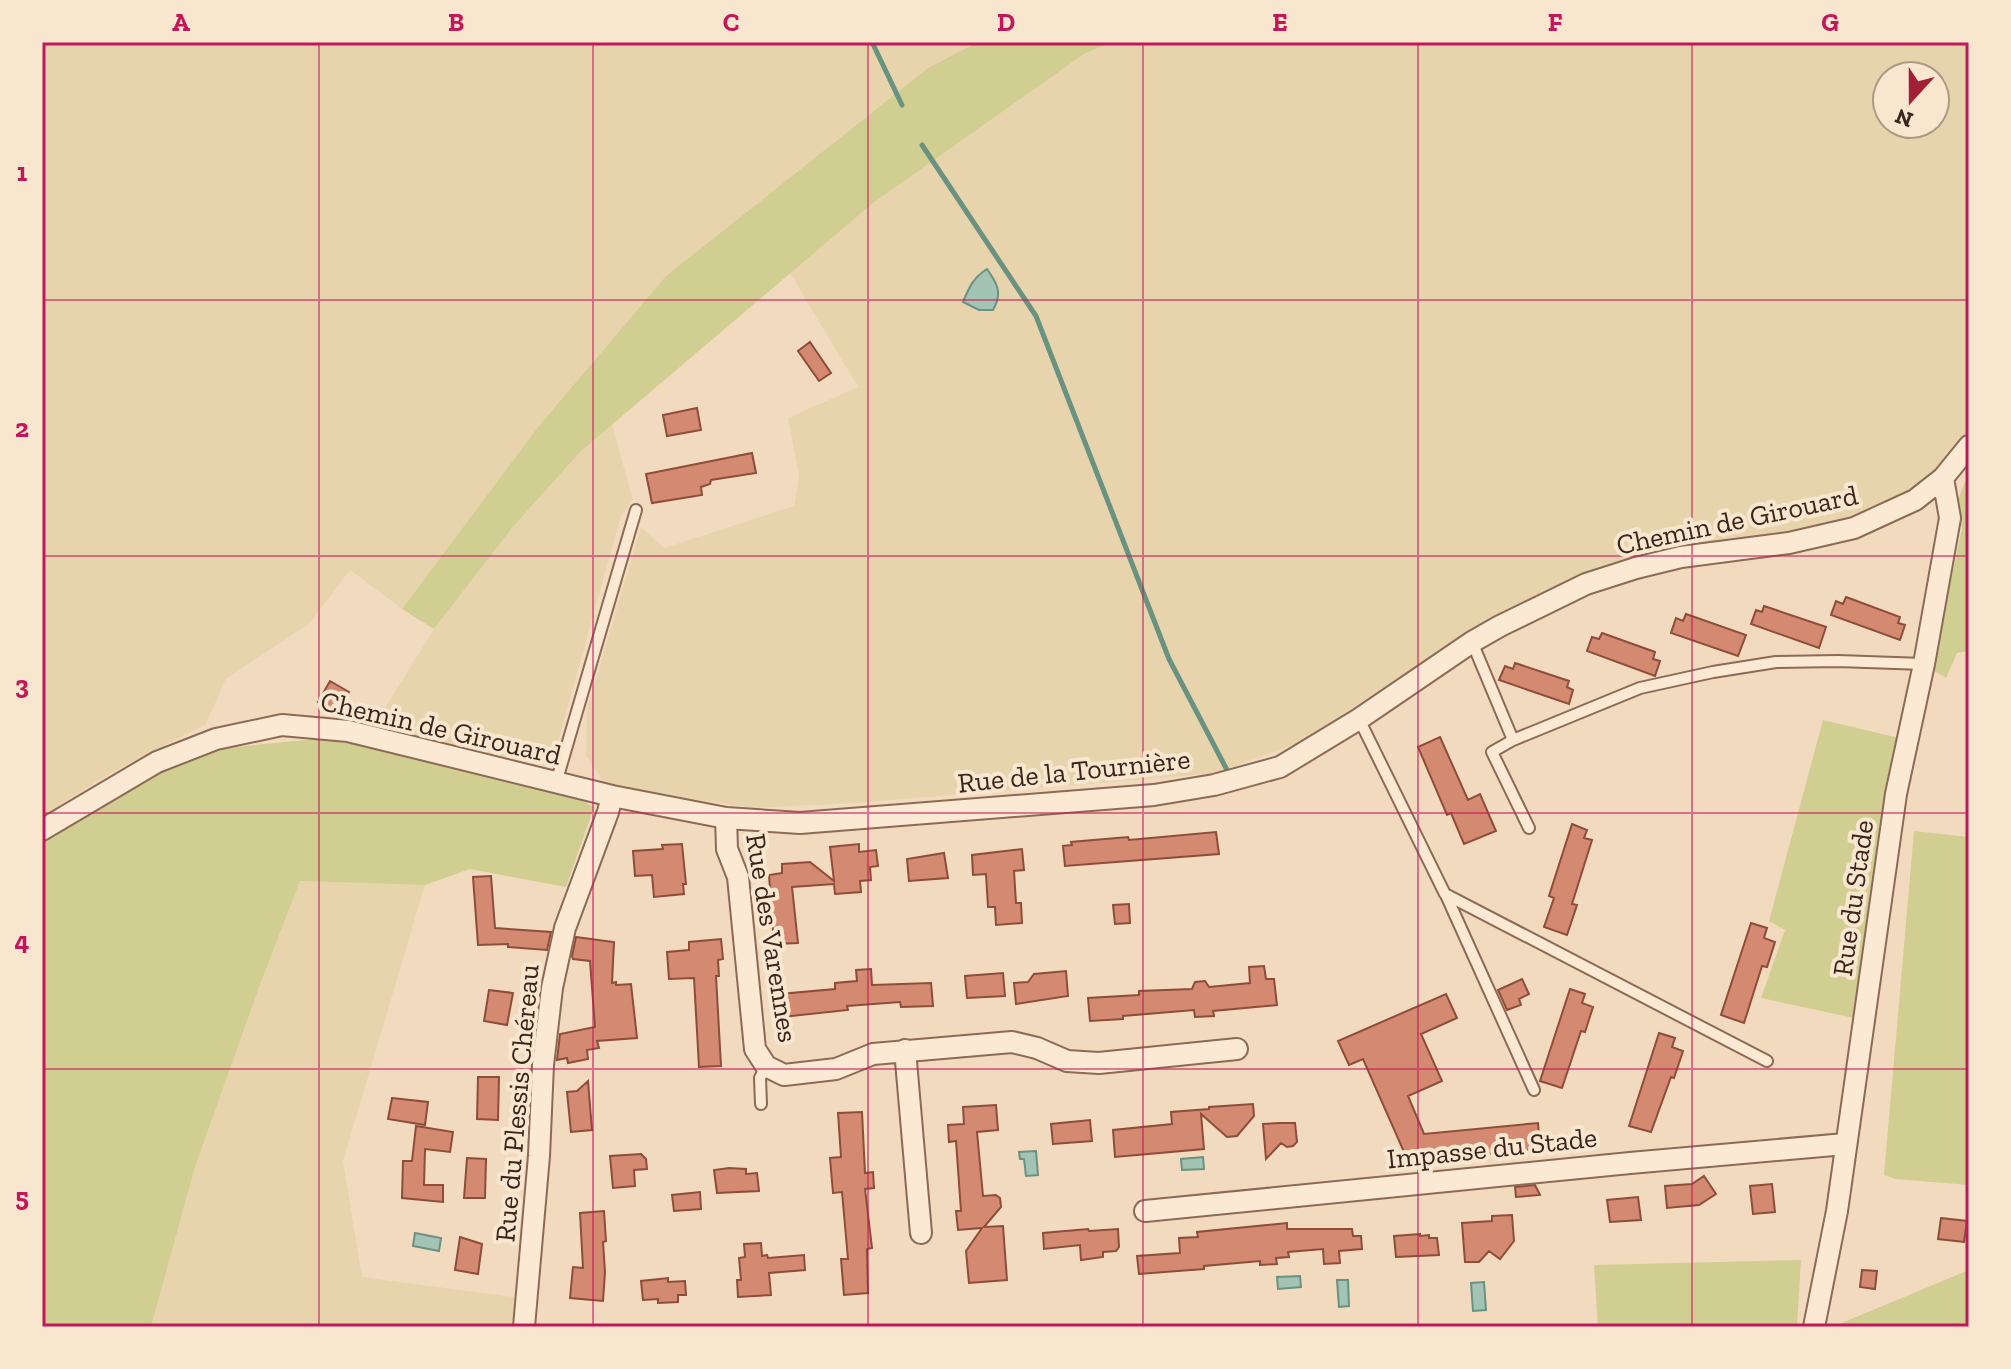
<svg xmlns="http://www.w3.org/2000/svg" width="2011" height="1369" viewBox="0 0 2011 1369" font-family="'Zilla Slab',serif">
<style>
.farmland{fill:#e8d4ac;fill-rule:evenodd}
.green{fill:#d1ce92}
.water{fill:#a3c3b4;stroke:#699281;stroke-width:2}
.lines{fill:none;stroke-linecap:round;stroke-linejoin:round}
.stream{stroke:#699281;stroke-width:5}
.building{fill:#d48a71;stroke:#8e4d39;stroke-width:2}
.service-casing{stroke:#8c6a56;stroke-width:14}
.minor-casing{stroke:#8c6a56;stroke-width:24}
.service{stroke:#fce9d3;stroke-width:10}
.minor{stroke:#fce9d3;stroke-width:20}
.grid{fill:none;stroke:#c2185b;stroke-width:2;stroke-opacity:0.55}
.labels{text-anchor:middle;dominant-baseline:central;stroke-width:8;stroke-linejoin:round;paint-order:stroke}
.street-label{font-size:28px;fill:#3a251c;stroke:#f9e6cf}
.neatline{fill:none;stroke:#c2185b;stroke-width:3}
.grid-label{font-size:26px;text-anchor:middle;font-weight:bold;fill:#c2185b}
</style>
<rect width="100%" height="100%" fill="#f2dabf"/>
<!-- farmland -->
<path class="farmland" d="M 42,42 L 978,42 L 928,68 L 666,276 L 538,427 L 402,609 L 350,570 L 309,624 L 226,679 L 206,724 L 109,774 L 42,816 Z
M 1112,42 L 1969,42 L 1969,432 L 1933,478 L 1826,534 L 1675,546 L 1580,574 L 1471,630 L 1300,742 L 1217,773 L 856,803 L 754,808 L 606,786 L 586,756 L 587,709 L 641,527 L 664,548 L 794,506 L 799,476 L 788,418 L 858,387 L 790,273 L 873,203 L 988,120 L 1084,54 ZM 1887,76 L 1935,76 L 1935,124 L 1887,124 Z
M 612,424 L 633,500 L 621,516 L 556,749 L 546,766 L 373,727 L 434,629 L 512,528 L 581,451 Z
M 300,881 L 425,885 L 343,1161 L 362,1277 L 522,1298 L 513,1327 L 151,1327 L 195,1167 L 261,982 Z"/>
<!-- green -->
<path class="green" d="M 978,42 L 1112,42 L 1084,54 L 873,203 L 581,451 L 512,528 L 434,629 L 402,609 L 538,427 L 666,276 L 928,68 Z
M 1969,473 L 1969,651 L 1957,653 L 1946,678 L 1931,669 L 1962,529 L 1958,499 Z
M 1823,720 L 1899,738 L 1854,1018 L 1761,998 L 1785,930 L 1769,921 Z
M 326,738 L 573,795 L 594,807 L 566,887 L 470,869 L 425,885 L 300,881 L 261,982 L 195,1167 L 151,1327 L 42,1327 L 42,842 L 126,787 L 214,749 Z
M 1914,831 L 1969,837 L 1969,1185 L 1896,1179 L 1884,1175 Z
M 1801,1260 L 1797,1327 L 1598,1327 L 1594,1265 Z
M 1969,1270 L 1969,1327 L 1832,1327 Z"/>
<!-- water -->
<path class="water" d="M 987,269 C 997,283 1003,293 993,310 L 979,310 L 963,302 C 969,287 974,277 987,269 Z
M 1036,1151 L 1038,1175 L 1026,1176 L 1024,1159 L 1020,1159 L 1019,1152 Z
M 1203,1157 L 1204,1169 L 1182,1170 L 1181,1159 Z
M 415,1233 L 441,1238 L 439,1251 L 413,1246 Z
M 1300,1276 L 1301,1287 L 1278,1289 L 1277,1277 Z
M 1337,1280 L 1348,1280 L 1349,1306 L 1339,1307 Z
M 1484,1282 L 1486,1310 L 1473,1311 L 1471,1283 Z"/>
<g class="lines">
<!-- stream -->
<path class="stream" d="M 872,42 L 902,105
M 922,145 L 1036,316 L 1169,659 L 1227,770"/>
</g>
<!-- building -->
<path class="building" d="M 810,342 L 831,373 L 819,381 L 798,351 Z
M 697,408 L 701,430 L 667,436 L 663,415 Z
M 752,453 L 756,473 L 711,480 L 710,484 L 701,487 L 702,495 L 652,503 L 646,474 Z
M 1846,597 L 1900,617 L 1898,623 L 1905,625 L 1900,640 L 1831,615 L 1836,601 L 1843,604 Z
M 1764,606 L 1826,627 L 1819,648 L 1751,624 L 1756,610 L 1762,612 Z
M 1686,614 L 1746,635 L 1738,656 L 1671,633 L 1676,618 L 1683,621 Z
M 1602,633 L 1655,652 L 1653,659 L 1660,661 L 1655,676 L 1587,651 L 1592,637 L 1599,639 Z
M 1515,663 L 1569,681 L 1567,687 L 1573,690 L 1569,704 L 1499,680 L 1505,666 L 1513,669 Z
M 330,681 L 349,692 L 337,712 L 318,702 Z
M 1440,737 L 1468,800 L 1480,794 L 1496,831 L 1464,844 L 1451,813 L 1447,815 L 1418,747 Z
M 1572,824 L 1587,830 L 1584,838 L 1592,840 L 1572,904 L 1577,905 L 1567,935 L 1544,927 L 1554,898 L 1549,896 Z
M 1216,832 L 1219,854 L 1065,866 L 1063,846 L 1072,845 L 1071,842 L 1128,837 L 1129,840 Z
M 682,844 L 686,884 L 683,884 L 684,894 L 654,897 L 652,875 L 635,876 L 633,851 L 663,849 L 662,845 Z
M 859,844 L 859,852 L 876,850 L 878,866 L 870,867 L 871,880 L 860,881 L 861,892 L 835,894 L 834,884 L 792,887 L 798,943 L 774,944 L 769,875 L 782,873 L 782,864 L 810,862 L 834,881 L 830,847 Z
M 1022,849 L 1024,870 L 1014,871 L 1016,903 L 1021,903 L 1022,923 L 996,925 L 995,907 L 988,907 L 986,874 L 973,875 L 972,855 Z
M 944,853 L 948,878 L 909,881 L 907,859 Z
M 491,876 L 495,928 L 551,932 L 547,950 L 508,947 L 508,944 L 478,945 L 473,877 Z
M 1129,904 L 1130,923 L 1115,924 L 1113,905 Z
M 1751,923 L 1767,928 L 1764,938 L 1775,942 L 1767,967 L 1762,966 L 1744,1023 L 1721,1015 Z
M 576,937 L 614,942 L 612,983 L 616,982 L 616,985 L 631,984 L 637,1038 L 597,1041 L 599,1048 L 587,1050 L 588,1059 L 568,1063 L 567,1058 L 557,1060 L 560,1034 L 595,1027 L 590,961 L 573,959 L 572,956 Z
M 721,939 L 723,959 L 718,960 L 719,976 L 716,976 L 721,1066 L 699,1067 L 694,978 L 669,979 L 667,952 L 689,950 L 689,942 Z
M 1264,966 L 1266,979 L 1274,979 L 1277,1005 L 1213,1011 L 1214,1016 L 1195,1017 L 1194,1010 L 1123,1016 L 1123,1019 L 1090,1021 L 1088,998 L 1139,995 L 1139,991 L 1192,989 L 1195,982 L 1205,981 L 1209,987 L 1250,983 L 1249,967 Z
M 871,969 L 872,985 L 931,983 L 933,1006 L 901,1007 L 900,1002 L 847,1006 L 848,1010 L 782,1017 L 780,994 L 835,989 L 835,983 L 857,981 L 856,970 Z
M 1066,971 L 1068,996 L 1016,1004 L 1014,983 L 1028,982 L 1034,974 Z
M 1003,973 L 1005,996 L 967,998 L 965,976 Z
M 1522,979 L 1529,994 L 1519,999 L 1521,1005 L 1507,1010 L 1498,990 Z
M 1570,989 L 1585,994 L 1582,1003 L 1593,1007 L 1585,1032 L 1581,1031 L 1562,1088 L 1540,1081 Z
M 489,990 L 513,993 L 507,1025 L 484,1021 Z
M 1446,994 L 1457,1018 L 1421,1034 L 1442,1081 L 1408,1096 L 1424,1134 L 1538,1123 L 1540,1149 L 1408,1161 L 1363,1059 L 1349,1065 L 1338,1041 Z
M 1659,1033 L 1675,1038 L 1672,1047 L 1683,1051 L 1674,1078 L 1671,1077 L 1651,1132 L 1629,1126 Z
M 478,1077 L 499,1077 L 498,1120 L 477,1119 Z
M 588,1081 L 592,1130 L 571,1132 L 567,1092 L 577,1091 Z
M 392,1098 L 428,1102 L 425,1125 L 388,1119 Z
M 1253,1104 L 1254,1116 L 1237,1136 L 1227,1137 L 1201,1114 L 1204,1149 L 1115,1157 L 1113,1130 L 1172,1124 L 1171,1112 L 1209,1109 L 1209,1107 Z
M 996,1105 L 998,1130 L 977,1132 L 983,1196 L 996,1195 L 1000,1198 L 1001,1207 L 984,1227 L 1003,1226 L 1007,1280 L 969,1283 L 966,1251 L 982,1228 L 958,1230 L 956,1211 L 961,1211 L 956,1141 L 949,1142 L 948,1125 L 964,1124 L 963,1107 Z
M 862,1112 L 865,1173 L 873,1172 L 874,1188 L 865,1189 L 872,1248 L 867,1249 L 868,1293 L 844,1295 L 841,1259 L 848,1259 L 842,1192 L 833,1193 L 830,1158 L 841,1157 L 838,1113 Z
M 1090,1120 L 1092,1141 L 1053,1144 L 1051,1124 Z
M 1280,1123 L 1295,1123 L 1297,1142 L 1293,1146 L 1287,1147 L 1281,1143 L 1266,1159 L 1263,1124 Z
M 416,1126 L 453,1132 L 450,1152 L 425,1149 L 424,1185 L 443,1185 L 443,1202 L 402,1198 L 403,1161 L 412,1161 Z
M 641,1154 L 646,1159 L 647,1169 L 634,1170 L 635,1186 L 613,1188 L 610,1156 Z
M 467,1158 L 486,1159 L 485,1198 L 464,1198 Z
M 729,1168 L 746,1169 L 746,1174 L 757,1173 L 759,1191 L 717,1193 L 714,1170 Z
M 1704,1176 L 1716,1194 L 1699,1205 L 1667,1208 L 1665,1186 L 1692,1184 Z
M 1772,1184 L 1775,1212 L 1753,1214 L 1750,1186 Z
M 1535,1185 L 1540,1195 L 1516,1197 L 1515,1187 Z
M 700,1192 L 701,1209 L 674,1211 L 672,1195 Z
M 1638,1197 L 1641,1220 L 1610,1222 L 1607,1200 Z
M 604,1211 L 606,1241 L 603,1242 L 605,1272 L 603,1301 L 570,1298 L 573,1267 L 583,1268 L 580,1213 Z
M 1512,1215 L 1514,1241 L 1500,1259 L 1489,1251 L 1479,1262 L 1465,1262 L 1462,1223 L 1492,1221 L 1492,1216 Z
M 1941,1218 L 1967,1221 L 1964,1242 L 1938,1239 Z
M 1287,1223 L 1287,1229 L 1352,1229 L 1353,1236 L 1361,1236 L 1362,1249 L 1339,1251 L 1340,1263 L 1324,1264 L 1323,1249 L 1288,1252 L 1289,1257 L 1276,1258 L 1277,1264 L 1260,1265 L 1260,1261 L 1204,1266 L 1204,1269 L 1139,1274 L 1137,1256 L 1180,1253 L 1179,1238 L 1198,1237 L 1197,1232 Z
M 1088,1229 L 1089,1231 L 1118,1229 L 1119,1247 L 1116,1251 L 1103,1252 L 1103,1257 L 1081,1260 L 1080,1245 L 1044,1249 L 1043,1233 Z
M 1420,1234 L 1420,1236 L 1429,1235 L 1429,1238 L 1437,1238 L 1439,1255 L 1396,1257 L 1394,1236 Z
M 460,1237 L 482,1244 L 478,1274 L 455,1270 Z
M 761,1243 L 762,1256 L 767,1255 L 768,1258 L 804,1255 L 805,1270 L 769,1273 L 771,1295 L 738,1297 L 737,1280 L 741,1280 L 739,1258 L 745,1257 L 744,1244 Z
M 1862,1270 L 1877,1271 L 1875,1289 L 1860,1287 Z
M 668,1278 L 668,1282 L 685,1281 L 686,1295 L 678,1295 L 678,1302 L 658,1303 L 658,1299 L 643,1300 L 641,1281 Z"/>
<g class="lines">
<!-- service casing -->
<g class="service-casing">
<path id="service" d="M 1472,642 L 1513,740 L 1640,688 L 1713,672 L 1776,662 L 1838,661 L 1924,664
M 1359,719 L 1445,894 L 1767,1061
M 1513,740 L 1492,752 L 1529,828
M 556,783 L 636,510
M 1446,895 L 1534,1090
M 761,1104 L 760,1078 L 766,1066"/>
</g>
<!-- minor casing -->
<g class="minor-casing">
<path id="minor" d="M 726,818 L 727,849 L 738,877 L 755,1049 L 766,1066 L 784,1075 L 836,1069 L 873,1054 L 1012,1042 L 1037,1048 L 1067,1061 L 1099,1063 L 1237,1049
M 42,830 L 157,762 L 216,739 L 282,725 L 348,731 L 612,796 L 726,818 L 800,823 L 1154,795 L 1214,785 L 1280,767 L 1359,719 L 1472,642 L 1500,626 L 1586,584 L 1636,568 L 1681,557 L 1789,543 L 1854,528 L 1915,500 L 1943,478 L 1969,446
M 905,1050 L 921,1233
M 1145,1211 L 1630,1163 L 1845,1144
M 524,1327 L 539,1156 L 543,1065 L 552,988 L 565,928 L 608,812 L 612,796
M 1814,1327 L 1837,1211 L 1896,794 L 1924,664 L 1950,518 L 1943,478"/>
</g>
<!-- service -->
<use href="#service" class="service"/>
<!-- minor -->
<use href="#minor" class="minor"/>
</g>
<!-- grid -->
<path class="grid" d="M 319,42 L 319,1327M 593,42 L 593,1327M 868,42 L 868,1327M 1143,42 L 1143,1327M 1418,42 L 1418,1327M 1692,42 L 1692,1327M 42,300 L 1969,300M 42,556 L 1969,556M 42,813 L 1969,813M 42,1069 L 1969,1069"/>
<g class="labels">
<!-- street labels -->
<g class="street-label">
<text transform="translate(1737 520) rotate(-12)">Chemin de Girouard</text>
<text transform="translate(441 728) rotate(13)">Chemin de Girouard</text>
<text transform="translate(1074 771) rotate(-6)">Rue de la Tournière</text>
<text transform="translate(1853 898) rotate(-82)">Rue du Stade</text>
<text transform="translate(772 938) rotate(81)">Rue des Varennes</text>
<text transform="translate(517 1103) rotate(-85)">Rue du Plessis Chéreau</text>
<text transform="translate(1492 1148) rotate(-6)">Impasse du Stade</text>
</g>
</g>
<!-- border -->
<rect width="2011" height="1369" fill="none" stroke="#f9e6cf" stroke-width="88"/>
<!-- north arrow -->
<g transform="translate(1911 100) rotate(201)"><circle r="38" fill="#f9e6cf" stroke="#ad9987" stroke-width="2"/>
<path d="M0-6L14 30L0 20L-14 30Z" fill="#a12036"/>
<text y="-12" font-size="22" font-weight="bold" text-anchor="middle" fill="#3a251c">N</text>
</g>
<rect x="44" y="44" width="1923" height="1281" class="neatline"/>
<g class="grid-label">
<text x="181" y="31">A</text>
<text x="456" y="31">B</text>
<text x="731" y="31">C</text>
<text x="1006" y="31">D</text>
<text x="1280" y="31">E</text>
<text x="1555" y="31">F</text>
<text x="1830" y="31">G</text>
<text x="22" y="181">1</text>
<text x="22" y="437">2</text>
<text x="22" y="694">3</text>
<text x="22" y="950">4</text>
<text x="22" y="1206">5</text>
</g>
</svg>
